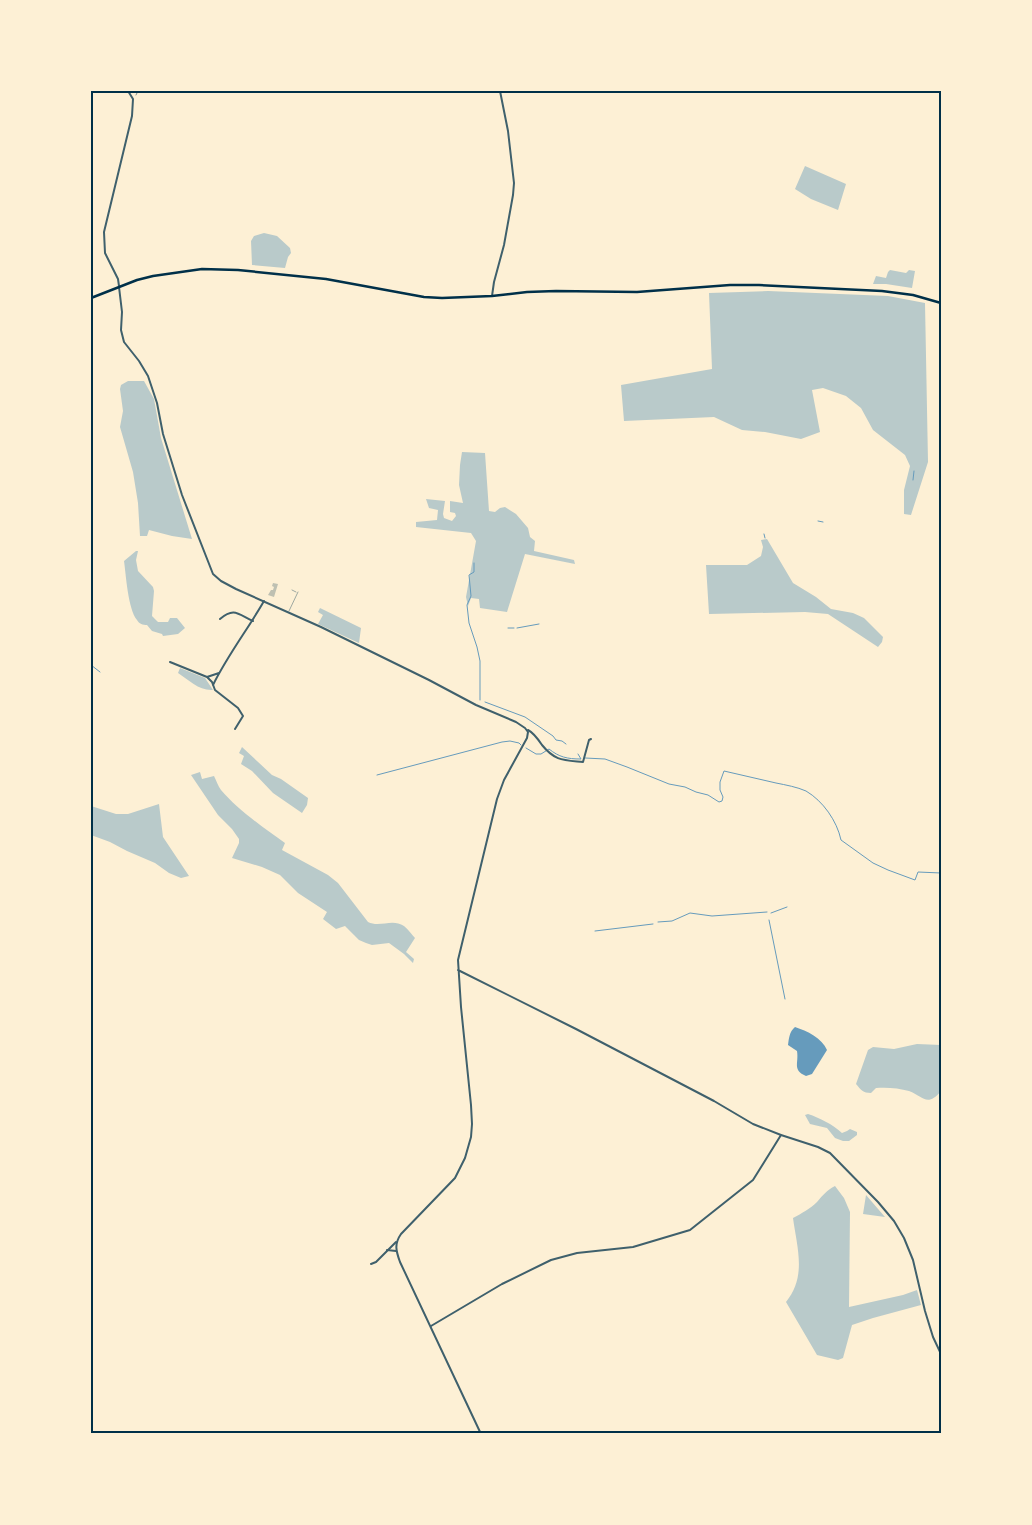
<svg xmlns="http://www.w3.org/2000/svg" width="1032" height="1525" viewBox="0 0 1032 1525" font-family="Karla,sans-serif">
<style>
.green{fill:#b9caca}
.water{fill:#669bbc}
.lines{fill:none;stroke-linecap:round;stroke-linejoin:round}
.stream{stroke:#669bbc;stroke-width:1}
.building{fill:#bec0b2}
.path{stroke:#003049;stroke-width:0.5}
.service{stroke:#3f606c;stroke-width:0.5}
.minor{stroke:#3f606c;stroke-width:2}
.tertiary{stroke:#3f606c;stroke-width:2}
.primary{stroke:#003049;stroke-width:2.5}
.neatline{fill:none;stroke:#003049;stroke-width:2}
</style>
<rect width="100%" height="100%" fill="#fdf0d5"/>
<!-- green -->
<path class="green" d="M 805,166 L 846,184 L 838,210 L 811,199 L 795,189 Z
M 264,233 L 277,236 L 290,248 L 291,253 L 288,257 L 285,268 L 252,265 L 251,241 L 254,236 Z
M 890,270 L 906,273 L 909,270 L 915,271 L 912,288 L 886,284 L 873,284 L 876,276 L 886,278 L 888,272 Z
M 768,291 L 888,296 L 925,303 L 928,462 L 911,515 L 904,514 L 904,490 L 910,466 L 905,455 L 873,430 L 861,408 L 846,396 L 823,388 L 812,390 L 820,432 L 801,439 L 765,432 L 742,430 L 714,417 L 624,421 L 621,385 L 712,369 L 709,293 Z
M 128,381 L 144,381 L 154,399 L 161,438 L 192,539 L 172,536 L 149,530 L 147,536 L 140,536 L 138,503 L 133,472 L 120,427 L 123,411 L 120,389 L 121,385 Z
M 462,452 L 485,453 L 489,511 L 495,512 L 500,508 L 505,507 L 516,514 L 528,528 L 530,537 L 535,541 L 534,551 L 574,560 L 575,564 L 525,554 L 507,612 L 480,608 L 479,599 L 471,598 L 468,606 L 466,597 L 476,541 L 471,533 L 416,527 L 416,522 L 437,520 L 438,510 L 429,508 L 426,499 L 445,501 L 443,514 L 444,518 L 452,521 L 456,516 L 455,513 L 450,512 L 450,501 L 463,503 L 459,485 L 460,465 Z
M 767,539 L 793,583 L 816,597 L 831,609 L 853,613 L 864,618 L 883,637 L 882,642 L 878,647 L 828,614 L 805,612 L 709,614 L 706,565 L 747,565 L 761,556 L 763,547 L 761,540 Z
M 136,551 L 138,551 L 136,560 L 138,571 L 153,587 L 154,591 L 152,616 L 158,622 L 168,622 L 170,618 L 177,618 L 185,628 L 178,634 L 163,636 L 162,634 L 152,631 L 147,625 C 143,625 139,624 137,620 C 128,609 126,575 124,561 Z
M 320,608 L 361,628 L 359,643 L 318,624 L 323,615 L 318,612 Z
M 180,668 L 205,678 L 213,690 C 199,691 189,680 178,673 Z
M 242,747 L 272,775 L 281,779 L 308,798 L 307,805 L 302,813 L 273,793 L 252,771 L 241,764 L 244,756 L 239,753 Z
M 200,772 L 202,779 L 214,776 C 216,780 218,786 221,790 C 237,809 265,829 285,843 L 282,850 L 328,875 L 338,883 L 368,922 C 380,928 392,918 404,926 C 408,929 412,935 415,938 L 406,952 L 414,959 L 413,963 L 404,954 L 389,943 L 372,945 L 366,943 L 359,940 L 345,926 L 336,929 L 323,919 L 327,912 L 298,893 L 280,875 L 262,867 L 232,858 L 239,843 L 239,839 L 232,829 L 218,815 L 191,775 Z
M 159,804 L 163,837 L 189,876 L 181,878 L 169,873 L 155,863 L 127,851 L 110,842 L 91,835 L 91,806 L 116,814 L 128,814 Z
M 917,1044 L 941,1045 L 941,1091 C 927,1108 923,1096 909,1091 C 899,1088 886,1087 876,1088 L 871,1093 C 863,1093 861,1090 856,1084 L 868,1050 L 873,1047 L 894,1049 Z
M 808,1114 C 820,1118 832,1124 842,1133 L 847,1131 L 850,1129 L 857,1132 L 857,1135 L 849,1141 L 843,1141 L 835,1138 L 827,1128 L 810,1124 L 805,1115 Z
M 835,1186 L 844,1198 L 850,1212 L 849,1307 L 903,1295 L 917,1290 L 921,1305 L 873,1318 L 852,1325 L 843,1358 L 838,1360 L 817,1355 L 786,1302 C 807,1276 797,1248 793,1218 C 802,1213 810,1209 817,1202 C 823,1195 827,1190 835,1186 Z
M 866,1195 L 885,1217 L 863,1214 Z"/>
<!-- water -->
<path class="water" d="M 795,1027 C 807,1031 822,1038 827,1050 L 812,1074 L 806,1076 C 792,1070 799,1063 797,1051 L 788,1045 C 789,1039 789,1032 795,1027 Z"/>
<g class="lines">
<!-- stream -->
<path class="stream" d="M 913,480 L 914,471
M 818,521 L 823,522
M 764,534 L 765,538
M 474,563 L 474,572 L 469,575 L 471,596 L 467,605 L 469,623 L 477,647 L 480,661 L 480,700
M 508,628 L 514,628
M 517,628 L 539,624
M 91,665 L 100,672
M 485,702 L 525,717 L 553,736 L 556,740 L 562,741 L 566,744
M 526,748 L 536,754 L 541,754 L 549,749 C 559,757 567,759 581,759 L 578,754
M 585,758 L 605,759 L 627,767 L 669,784 L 685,787 L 696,792 L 708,795 L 719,802 L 722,801 L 723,797 L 720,790 L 720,782 L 724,771 C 741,775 759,779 776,783 C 786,785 797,787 806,791 C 823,801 837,821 841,840 L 873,863 L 888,870 L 915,880 L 918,872 L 941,873
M 377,775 L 502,742 L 510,741 L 519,743 L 521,745
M 771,913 L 787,907
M 769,920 L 785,999
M 658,922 L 672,921 L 690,913 L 712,916 L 767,912
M 595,931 L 653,924"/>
</g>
<!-- building -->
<path class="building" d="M 273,583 L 278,584 L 274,597 L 268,595 L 271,590 L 273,590 L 274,587 L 272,586 Z"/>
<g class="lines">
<!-- path -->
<path class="path" d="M 136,95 L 138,91"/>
<!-- service -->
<path class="service" d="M 292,590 L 296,592
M 289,611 L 298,592"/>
<!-- minor -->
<path class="minor" d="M 119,286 L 118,279 L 105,253 L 104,232 L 132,116 L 133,99 L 128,91
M 220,619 C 234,607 238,614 253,621
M 170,662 L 207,677 L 212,682 L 215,690 L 238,708 L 243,716 L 235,729
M 207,677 L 219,673
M 213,685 C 227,656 248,629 264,601
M 528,730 C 534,733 538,739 542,745 C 555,761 563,760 583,762 L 589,740 L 591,739
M 387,1250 L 396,1251
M 371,1264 L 376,1262 L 396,1242
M 431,1326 L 502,1284 L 551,1260 L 577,1253 L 633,1247 L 690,1230 L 753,1180 L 781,1135"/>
<!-- tertiary -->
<path class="tertiary" d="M 119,287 L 122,312 L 121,330 L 124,342 L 139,361 L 148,376 L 157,403 L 163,434 L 182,495 L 213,574 L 221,581 L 236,589 L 321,627 L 429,680 L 476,705 L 516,722 L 525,728 L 528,732 L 527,738 L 504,780 L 497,799 L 458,960 L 461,1007 L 471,1105 L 472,1124 L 471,1137 L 465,1158 L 455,1178 L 401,1234 C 394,1244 396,1251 400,1262 L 481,1434
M 492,296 L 494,282 L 504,245 L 513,195 L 514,183 L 508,131 L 500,91
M 458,970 L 576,1029 L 714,1101 L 753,1124 L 781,1135 L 818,1147 L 830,1153 L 878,1202 L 894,1221 L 904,1238 L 913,1260 L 925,1311 L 933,1337 L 941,1354"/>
<!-- primary -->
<path class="primary" d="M 91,298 L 137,280 L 153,276 L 202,269 L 238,270 L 326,279 L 424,297 L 442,298 L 492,296 L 527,292 L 556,291 L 637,292 L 730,285 L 759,285 L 882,291 L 913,295 L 941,303"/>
</g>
<!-- border -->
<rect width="1032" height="1525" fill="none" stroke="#fdf0d5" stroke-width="185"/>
<rect x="92" y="92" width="848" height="1340" class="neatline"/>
</svg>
